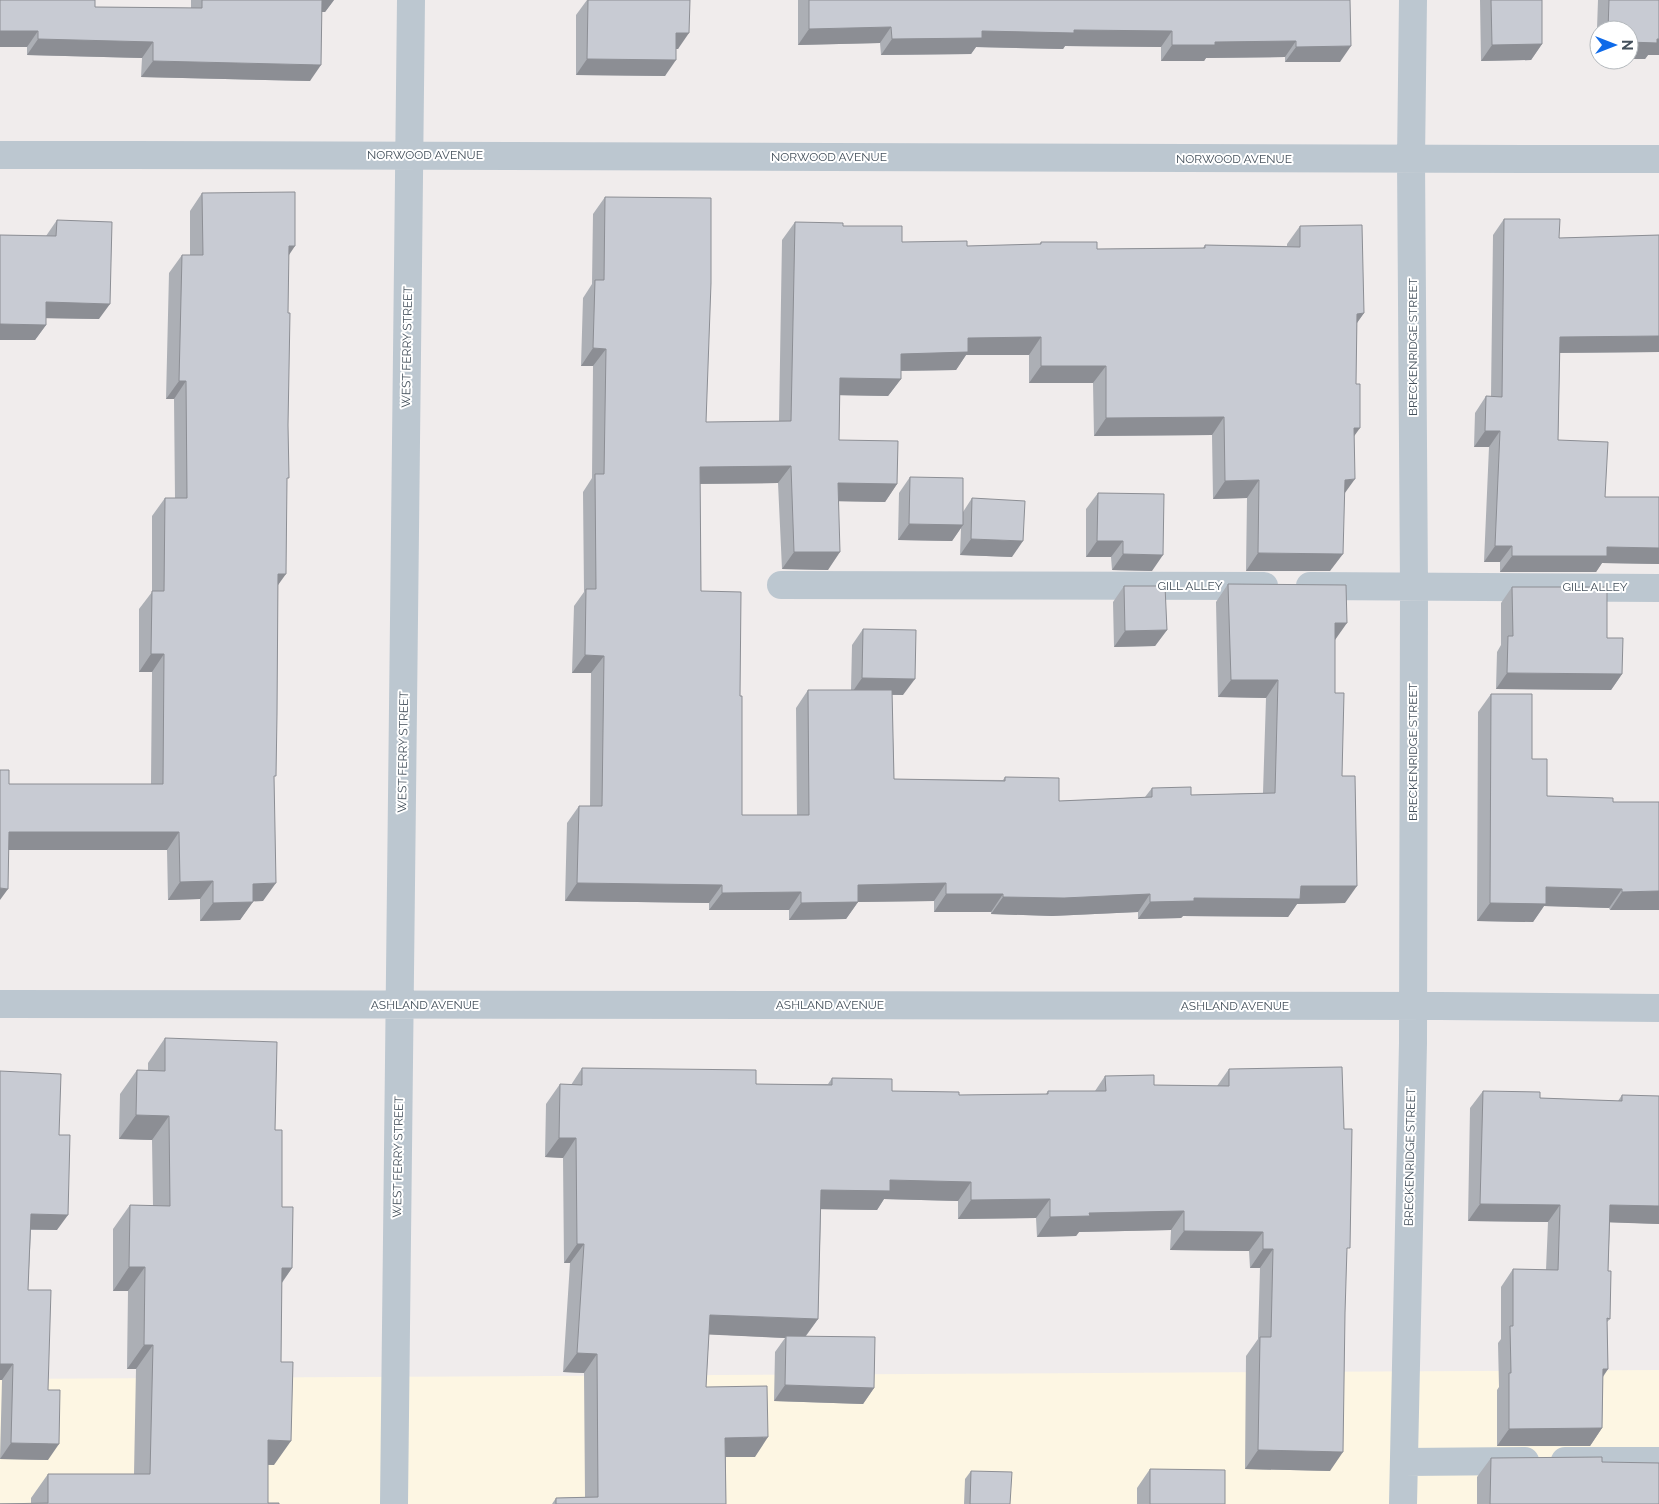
<svg xmlns="http://www.w3.org/2000/svg" width="1659" height="1504" viewBox="0 0 1659 1504" font-family="Raleway,sans-serif">
<style>
.commercial{fill:#fdf6e3}
.lines{fill:none;stroke-linecap:round;stroke-linejoin:round}
.minor{stroke:#bcc7d0;stroke-width:28}
.wall{fill:#acafb5}
.shaded-wall{fill:#8c8e94}
.building{fill:#c8cbd3;stroke:#8c8e94}
.labels{text-anchor:middle;dominant-baseline:central;stroke-width:4;stroke-linejoin:round;paint-order:stroke}
.street-label{font-size:12px;fill:#44505b;stroke:#fff}
</style>
<rect width="100%" height="100%" fill="#f0ecec"/>
<!-- commercial -->
<path class="commercial" d="M 1659,1370 L 1659,1504 L 0,1504 L 0,1379 Z"/>
<g class="lines">
<!-- minor -->
<path class="minor" d="M 0,155 C 553,154 1106,160 1659,159
M 781,585 L 1264,586
M 1310,586 L 1659,588
M 0,1004 L 1440,1006 L 1659,1008
M 1565,1461 L 1659,1461
M 1404,1462 L 1525,1461
M 394,1504 L 411,0
M 1403,1504 L 1413,1043 L 1414,587 L 1411,160 L 1413,0"/>
</g>
<!-- wall -->
<path class="wall" d="M 0,0 L 95,7 L 191,8 L 191,0 L 334,0 L 325,12 L 322,12 L 310,81 L 141,77 L 142,58 L 27,55 L 27,47 L 0,47 Z
M 587,0 L 690,0 L 678,49 L 676,49 L 665,76 L 576,75 L 576,15 Z
M 798,0 L 1350,0 L 1340,62 L 1285,62 L 1285,57 L 1206,58 L 1204,61 L 1161,61 L 1161,47 L 1065,46 L 1063,49 L 976,47 L 971,54 L 881,55 L 880,43 L 798,45 Z
M 1480,0 L 1542,0 L 1542,44 L 1531,60 L 1481,61 Z
M 1598,0 L 1659,0 L 1659,55 L 1648,55 L 1645,59 L 1629,30 L 1599,30 L 1599,58 L 1596,58 Z
M 202,193 L 288,256 L 287,480 L 278,586 L 274,779 L 263,901 L 253,901 L 240,920 L 200,921 L 200,899 L 168,900 L 167,850 L 9,784 L 151,784 L 152,672 L 139,672 L 139,609 L 152,592 L 152,516 L 165,498 L 175,498 L 174,399 L 166,399 L 169,273 L 182,255 L 190,255 L 190,211 Z
M 605,197 L 706,422 L 779,421 L 782,240 L 795,222 L 843,226 L 902,242 L 967,246 L 1039,245 L 1041,242 L 1097,249 L 1203,248 L 1205,245 L 1287,246 L 1287,244 L 1300,226 L 1364,313 L 1357,323 L 1354,436 L 1330,571 L 1246,571 L 1247,498 L 1213,499 L 1212,435 L 1094,436 L 1093,383 L 1029,383 L 1029,355 L 966,355 L 956,370 L 901,371 L 901,379 L 888,396 L 840,395 L 839,440 L 897,484 L 885,502 L 838,501 L 828,570 L 782,569 L 778,483 L 700,484 L 701,591 L 740,696 L 742,815 L 797,815 L 796,708 L 808,690 L 851,690 L 852,645 L 863,629 L 903,695 L 892,695 L 894,779 L 1003,780 L 1005,777 L 1059,801 L 1145,797 L 1152,788 L 1191,795 L 1263,793 L 1266,698 L 1218,697 L 1216,602 L 1228,584 L 1335,640 L 1335,693 L 1342,776 L 1345,903 L 1297,904 L 1288,917 L 1183,916 L 1181,918 L 1138,919 L 1138,912 L 1052,916 L 991,914 L 991,912 L 934,912 L 934,901 L 858,902 L 846,919 L 789,920 L 789,910 L 709,910 L 709,903 L 565,901 L 567,823 L 579,806 L 590,806 L 591,673 L 572,673 L 574,606 L 584,592 L 583,492 L 592,478 L 593,366 L 581,366 L 583,298 L 592,284 L 593,214 Z
M 1504,219 L 1559,238 L 1659,235 L 1659,352 L 1560,353 L 1558,440 L 1605,497 L 1659,497 L 1659,564 L 1602,563 L 1596,572 L 1500,572 L 1500,562 L 1484,562 L 1489,447 L 1474,447 L 1475,413 L 1486,396 L 1491,397 L 1493,235 Z
M 57,220 L 99,319 L 46,318 L 46,325 L 35,340 L 0,340 L 0,235 L 46,236 Z
M 910,477 L 963,512 L 972,498 L 1012,557 L 960,555 L 961,528 L 952,541 L 898,540 L 899,493 Z
M 1098,493 L 1152,571 L 1112,570 L 1111,557 L 1086,557 L 1086,509 Z
M 1124,586 L 1167,630 L 1155,646 L 1114,647 L 1113,602 Z
M 1512,587 L 1607,638 L 1622,674 L 1611,690 L 1496,689 L 1497,652 L 1501,645 L 1501,603 Z
M 1491,694 L 1532,759 L 1547,796 L 1613,802 L 1659,802 L 1659,910 L 1610,910 L 1609,908 L 1544,906 L 1533,922 L 1477,921 L 1478,712 Z
M 165,1038 L 275,1130 L 282,1207 L 292,1268 L 282,1283 L 274,1465 L 268,1465 L 268,1503 L 31,1503 L 31,1498 L 48,1474 L 134,1474 L 136,1369 L 127,1369 L 128,1291 L 113,1291 L 113,1229 L 130,1205 L 153,1206 L 152,1140 L 119,1139 L 120,1094 L 137,1070 L 148,1071 L 148,1063 Z
M 582,1068 L 756,1084 L 828,1084 L 832,1078 L 892,1091 L 959,1095 L 1046,1094 L 1048,1091 L 1095,1091 L 1105,1076 L 1154,1085 L 1217,1086 L 1229,1069 L 1347,1253 L 1330,1471 L 1245,1469 L 1246,1356 L 1258,1339 L 1260,1268 L 1250,1268 L 1249,1251 L 1170,1250 L 1171,1230 L 1079,1232 L 1076,1236 L 1037,1237 L 1036,1218 L 958,1219 L 958,1201 L 884,1199 L 877,1210 L 821,1209 L 818,1319 L 806,1336 L 874,1388 L 863,1404 L 774,1401 L 775,1352 L 785,1338 L 709,1334 L 706,1387 L 755,1457 L 726,1457 L 726,1504 L 552,1504 L 556,1498 L 585,1497 L 584,1373 L 563,1372 L 570,1263 L 564,1263 L 563,1158 L 545,1157 L 546,1104 L 560,1084 L 571,1085 Z
M 0,1071 L 57,1230 L 31,1230 L 28,1290 L 48,1390 L 48,1460 L 0,1459 L 2,1380 Z
M 1483,1091 L 1540,1098 L 1618,1101 L 1622,1095 L 1659,1224 L 1610,1222 L 1608,1271 L 1610,1319 L 1607,1322 L 1608,1369 L 1603,1377 L 1602,1428 L 1590,1446 L 1497,1446 L 1497,1390 L 1499,1387 L 1498,1343 L 1501,1339 L 1501,1287 L 1513,1269 L 1546,1270 L 1548,1222 L 1468,1221 L 1470,1108 Z
M 1491,1458 L 1602,1462 L 1659,1504 L 1477,1504 L 1477,1477 Z
M 1150,1469 L 1225,1504 L 1137,1504 L 1137,1488 Z
M 971,1471 L 1010,1504 L 964,1504 L 965,1479 Z"/>
<!-- shaded-wall -->
<path class="shaded-wall" d="M 319,0 L 334,0 L 325,12 L 311,12 Z
M 891,27 L 880,43 L 798,45 L 809,29 Z
M 1074,30 L 1172,31 L 1161,47 L 1065,46 L 1063,49 L 976,47 L 971,54 L 881,55 L 892,39 L 982,31 Z
M 0,31 L 38,31 L 27,47 L 0,47 Z
M 676,33 L 689,33 L 678,49 L 665,49 Z
M 38,39 L 153,42 L 142,58 L 27,55 Z
M 1659,39 L 1659,55 L 1648,55 L 1645,59 L 1629,59 L 1629,42 Z
M 1296,41 L 1285,57 L 1206,58 L 1204,61 L 1161,61 L 1172,45 L 1215,42 Z
M 1542,44 L 1531,60 L 1481,61 L 1492,45 Z
M 1351,46 L 1340,62 L 1285,62 L 1296,47 Z
M 587,59 L 676,60 L 665,76 L 576,75 Z
M 153,61 L 321,65 L 310,81 L 141,77 Z
M 289,246 L 295,246 L 283,264 Z
M 46,302 L 110,304 L 99,319 L 35,318 Z
M 1364,313 L 1351,331 L 1357,314 Z
M 0,324 L 46,325 L 35,340 L 0,340 Z
M 1659,336 L 1659,352 L 1549,353 L 1560,337 Z
M 1041,337 L 1029,355 L 966,355 L 956,370 L 888,371 L 901,354 L 968,338 Z
M 593,348 L 606,349 L 593,366 L 581,366 Z
M 1041,366 L 1106,366 L 1093,383 L 1029,383 Z
M 840,378 L 901,379 L 888,396 L 828,395 Z
M 179,381 L 186,381 L 174,399 L 166,399 Z
M 1224,417 L 1212,435 L 1094,436 L 1106,418 Z
M 1354,428 L 1360,428 L 1347,446 Z
M 1485,431 L 1500,431 L 1489,447 L 1474,447 Z
M 791,466 L 778,483 L 687,484 L 700,467 Z
M 1355,479 L 1342,497 L 1345,480 Z
M 1259,480 L 1247,498 L 1213,499 L 1225,481 Z
M 838,483 L 897,484 L 885,502 L 825,501 Z
M 909,524 L 963,525 L 952,541 L 898,540 Z
M 971,539 L 1023,541 L 1012,557 L 960,555 Z
M 1097,541 L 1123,541 L 1111,557 L 1086,557 Z
M 1495,546 L 1512,546 L 1500,562 L 1484,562 Z
M 1607,547 L 1659,548 L 1659,564 L 1602,563 L 1596,572 L 1500,572 L 1512,556 Z
M 794,552 L 840,552 L 828,570 L 782,569 Z
M 1258,553 L 1343,554 L 1330,571 L 1246,571 Z
M 1123,554 L 1163,555 L 1152,571 L 1112,570 Z
M 278,574 L 286,574 L 273,592 Z
M 1335,623 L 1347,623 L 1335,640 Z
M 1167,630 L 1155,646 L 1114,647 L 1125,631 Z
M 151,654 L 164,654 L 152,672 L 139,672 Z
M 585,655 L 604,656 L 591,673 L 572,673 Z
M 1507,673 L 1622,674 L 1611,690 L 1496,689 Z
M 862,678 L 915,679 L 903,695 L 851,694 Z
M 1231,680 L 1278,680 L 1266,698 L 1218,697 Z
M 9,832 L 179,832 L 167,850 L 0,850 Z
M 213,881 L 200,899 L 168,900 L 180,882 Z
M 276,883 L 263,901 L 240,902 L 253,884 Z
M 577,883 L 722,885 L 709,903 L 565,901 Z
M 946,883 L 934,901 L 858,902 L 846,919 L 789,920 L 801,903 L 858,885 Z
M 1301,886 L 1357,886 L 1345,903 L 1297,904 L 1288,917 L 1183,916 L 1181,918 L 1138,919 L 1150,902 Z
M 1546,887 L 1622,889 L 1609,908 L 1544,906 L 1533,922 L 1477,921 L 1490,903 Z
M 0,888 L 8,889 L 0,900 Z
M 1659,891 L 1659,910 L 1610,910 L 1622,892 Z
M 801,892 L 789,910 L 709,910 L 722,893 Z
M 946,894 L 1003,894 L 991,912 L 934,912 Z
M 1150,894 L 1138,912 L 1052,916 L 991,914 L 1003,897 Z
M 253,902 L 240,920 L 200,921 L 213,903 Z
M 136,1115 L 169,1116 L 152,1140 L 119,1139 Z
M 559,1138 L 576,1138 L 563,1158 L 545,1157 Z
M 890,1180 L 971,1182 L 958,1201 L 884,1199 L 877,1210 L 808,1209 L 821,1190 Z
M 1050,1199 L 1036,1218 L 958,1219 L 971,1200 Z
M 1480,1204 L 1560,1205 L 1548,1222 L 1468,1221 Z
M 1610,1205 L 1659,1206 L 1659,1224 L 1598,1222 Z
M 1184,1211 L 1171,1230 L 1079,1232 L 1076,1236 L 1037,1237 L 1050,1217 L 1089,1213 Z
M 31,1214 L 68,1215 L 57,1230 L 20,1229 Z
M 1184,1231 L 1263,1232 L 1249,1251 L 1170,1250 Z
M 577,1244 L 584,1244 L 570,1263 L 564,1263 Z
M 1263,1249 L 1273,1249 L 1260,1268 L 1250,1268 Z
M 129,1267 L 145,1267 L 128,1291 L 113,1291 Z
M 282,1268 L 292,1268 L 275,1292 Z
M 710,1315 L 818,1319 L 804,1338 L 786,1336 L 785,1338 L 697,1334 Z
M 144,1345 L 153,1345 L 136,1369 L 127,1369 Z
M 577,1353 L 597,1354 L 584,1373 L 563,1372 Z
M 0,1364 L 13,1364 L 2,1380 L 0,1380 Z
M 1603,1369 L 1608,1369 L 1596,1386 Z
M 785,1385 L 874,1388 L 863,1404 L 774,1401 Z
M 1602,1428 L 1590,1446 L 1497,1446 L 1509,1429 Z
M 768,1437 L 755,1457 L 712,1457 L 725,1438 Z
M 268,1440 L 291,1441 L 274,1465 L 251,1464 Z
M 11,1443 L 59,1444 L 48,1460 L 0,1459 Z
M 1258,1450 L 1343,1452 L 1330,1471 L 1245,1469 Z"/>
<!-- building -->
<path class="building" d="M 0,0 L 95,0 L 95,7 L 202,8 L 202,0 L 322,0 L 321,65 L 153,61 L 153,42 L 38,39 L 38,31 L 0,31 Z
M 588,0 L 690,0 L 689,33 L 676,33 L 676,60 L 587,59 Z
M 809,0 L 1350,0 L 1351,46 L 1296,47 L 1296,41 L 1215,42 L 1215,45 L 1172,45 L 1172,31 L 1074,30 L 1074,33 L 982,31 L 982,38 L 892,39 L 891,27 L 809,29 Z
M 1491,0 L 1542,0 L 1542,44 L 1492,45 Z
M 1609,0 L 1659,0 L 1659,39 L 1657,39 L 1657,43 L 1629,42 L 1629,30 L 1608,30 Z
M 295,192 L 295,246 L 289,246 L 288,313 L 290,313 L 288,425 L 289,478 L 287,478 L 286,574 L 278,574 L 277,714 L 276,776 L 274,776 L 276,883 L 253,884 L 253,902 L 213,903 L 213,881 L 180,882 L 179,832 L 9,832 L 8,889 L 0,888 L 0,770 L 9,770 L 9,784 L 163,784 L 164,654 L 151,654 L 152,591 L 164,591 L 165,498 L 187,498 L 186,381 L 179,381 L 182,255 L 203,255 L 202,193 Z
M 605,197 L 711,198 L 711,283 L 706,422 L 791,421 L 795,222 L 843,223 L 843,226 L 902,226 L 902,242 L 967,241 L 967,246 L 1041,244 L 1041,242 L 1097,242 L 1097,249 L 1205,248 L 1205,245 L 1300,247 L 1300,226 L 1362,225 L 1364,313 L 1357,314 L 1356,384 L 1360,384 L 1360,428 L 1354,428 L 1355,479 L 1345,480 L 1343,554 L 1258,553 L 1259,480 L 1225,481 L 1224,417 L 1106,418 L 1106,366 L 1041,366 L 1041,337 L 968,338 L 968,352 L 901,354 L 901,379 L 840,378 L 839,440 L 898,441 L 897,484 L 838,483 L 840,552 L 794,552 L 791,466 L 700,467 L 701,591 L 741,592 L 740,696 L 742,696 L 742,815 L 809,815 L 808,690 L 892,690 L 894,779 L 1005,781 L 1005,777 L 1059,778 L 1059,801 L 1152,797 L 1152,788 L 1191,787 L 1191,795 L 1275,793 L 1278,680 L 1231,680 L 1228,584 L 1346,585 L 1347,623 L 1335,623 L 1335,693 L 1344,693 L 1342,776 L 1355,776 L 1357,886 L 1301,886 L 1300,899 L 1194,898 L 1194,901 L 1150,902 L 1150,894 L 1064,898 L 1003,897 L 1003,894 L 946,894 L 946,883 L 858,885 L 858,902 L 801,903 L 801,892 L 722,893 L 722,885 L 577,883 L 579,806 L 602,806 L 604,656 L 585,655 L 586,589 L 596,589 L 595,474 L 604,474 L 606,349 L 593,348 L 595,280 L 604,280 Z
M 1504,219 L 1560,219 L 1559,238 L 1659,235 L 1659,336 L 1560,337 L 1558,440 L 1608,442 L 1605,497 L 1659,497 L 1659,548 L 1607,547 L 1607,556 L 1512,556 L 1512,546 L 1495,546 L 1500,431 L 1485,431 L 1486,396 L 1502,397 Z
M 57,220 L 112,222 L 110,304 L 46,302 L 46,325 L 0,324 L 0,235 L 56,236 Z
M 910,477 L 963,478 L 963,525 L 909,524 Z
M 1098,493 L 1164,494 L 1163,555 L 1123,554 L 1123,541 L 1097,541 Z
M 972,498 L 1025,501 L 1023,541 L 971,539 Z
M 1124,586 L 1165,586 L 1167,630 L 1125,631 Z
M 1512,587 L 1607,587 L 1607,638 L 1623,638 L 1622,674 L 1507,673 L 1508,636 L 1513,636 Z
M 863,629 L 916,630 L 915,679 L 862,678 Z
M 1491,694 L 1532,694 L 1532,759 L 1547,759 L 1547,796 L 1613,798 L 1613,802 L 1659,802 L 1659,891 L 1622,892 L 1622,889 L 1546,887 L 1546,904 L 1490,903 Z
M 165,1038 L 277,1042 L 275,1130 L 282,1130 L 282,1207 L 293,1207 L 292,1268 L 282,1268 L 281,1362 L 293,1362 L 291,1441 L 268,1440 L 268,1503 L 279,1503 L 279,1504 L 0,1504 L 48,1503 L 48,1474 L 150,1474 L 153,1345 L 144,1345 L 145,1267 L 129,1267 L 130,1205 L 170,1206 L 169,1116 L 136,1115 L 137,1070 L 165,1071 Z
M 1342,1067 L 1344,1129 L 1352,1129 L 1350,1248 L 1347,1248 L 1345,1313 L 1343,1452 L 1258,1450 L 1260,1337 L 1271,1337 L 1273,1249 L 1263,1249 L 1263,1232 L 1184,1231 L 1184,1211 L 1089,1213 L 1090,1216 L 1050,1217 L 1050,1199 L 971,1200 L 971,1182 L 890,1180 L 890,1191 L 821,1190 L 818,1319 L 710,1315 L 706,1387 L 767,1386 L 768,1437 L 725,1438 L 726,1504 L 556,1504 L 556,1498 L 598,1497 L 597,1354 L 577,1353 L 584,1244 L 577,1244 L 576,1138 L 559,1138 L 560,1084 L 582,1085 L 582,1068 L 756,1070 L 756,1084 L 832,1085 L 832,1078 L 892,1079 L 892,1091 L 959,1092 L 959,1095 L 1048,1094 L 1048,1091 L 1106,1091 L 1105,1076 L 1154,1075 L 1154,1085 L 1229,1086 L 1229,1069 Z
M 0,1071 L 61,1074 L 59,1135 L 70,1135 L 68,1215 L 31,1214 L 28,1290 L 51,1290 L 48,1390 L 60,1390 L 59,1444 L 11,1443 L 13,1364 L 0,1364 Z
M 1483,1091 L 1540,1092 L 1540,1098 L 1622,1101 L 1622,1095 L 1659,1096 L 1659,1206 L 1610,1205 L 1608,1271 L 1611,1271 L 1610,1319 L 1607,1318 L 1608,1369 L 1603,1369 L 1602,1428 L 1509,1429 L 1509,1373 L 1511,1373 L 1510,1326 L 1513,1326 L 1513,1269 L 1558,1270 L 1560,1205 L 1480,1204 Z
M 786,1336 L 875,1337 L 874,1388 L 785,1385 Z
M 1602,1457 L 1602,1462 L 1659,1463 L 1659,1504 L 1490,1504 L 1491,1458 Z
M 1150,1469 L 1225,1470 L 1225,1504 L 1150,1504 Z
M 971,1471 L 1012,1472 L 1010,1504 L 970,1504 Z"/>
<g class="labels">
<!-- street labels -->
<g class="street-label">
<text x="425" y="155">NORWOOD AVENUE</text>
<text x="829" y="157">NORWOOD AVENUE</text>
<text x="1234" y="159">NORWOOD AVENUE</text>
<text transform="translate(407 347) rotate(-89)">WEST FERRY STREET</text>
<text transform="translate(1413 347) rotate(-90)">BRECKENRIDGE STREET</text>
<text x="1190" y="586">GILL ALLEY</text>
<text x="1595" y="587">GILL ALLEY</text>
<text transform="translate(403 752) rotate(-89)">WEST FERRY STREET</text>
<text transform="translate(1413 752) rotate(-90)">BRECKENRIDGE STREET</text>
<text x="425" y="1005">ASHLAND AVENUE</text>
<text x="830" y="1005">ASHLAND AVENUE</text>
<text x="1235" y="1006">ASHLAND AVENUE</text>
<text transform="translate(398 1157) rotate(-89)">WEST FERRY STREET</text>
<text transform="translate(1410 1157) rotate(-89)">BRECKENRIDGE STREET</text>
</g>
</g>
<!-- north arrow -->
<g transform="translate(1614 45) rotate(90)"><circle r="24" fill="#ffffff" stroke="#b4b9bd"/>
<path d="M0-4L9 19L0 12L-9 19Z" fill="#0e6ae9"/>
<text y="-8" font-size="14" font-weight="bold" text-anchor="middle" fill="#44505b">N</text>
</g>
</svg>
